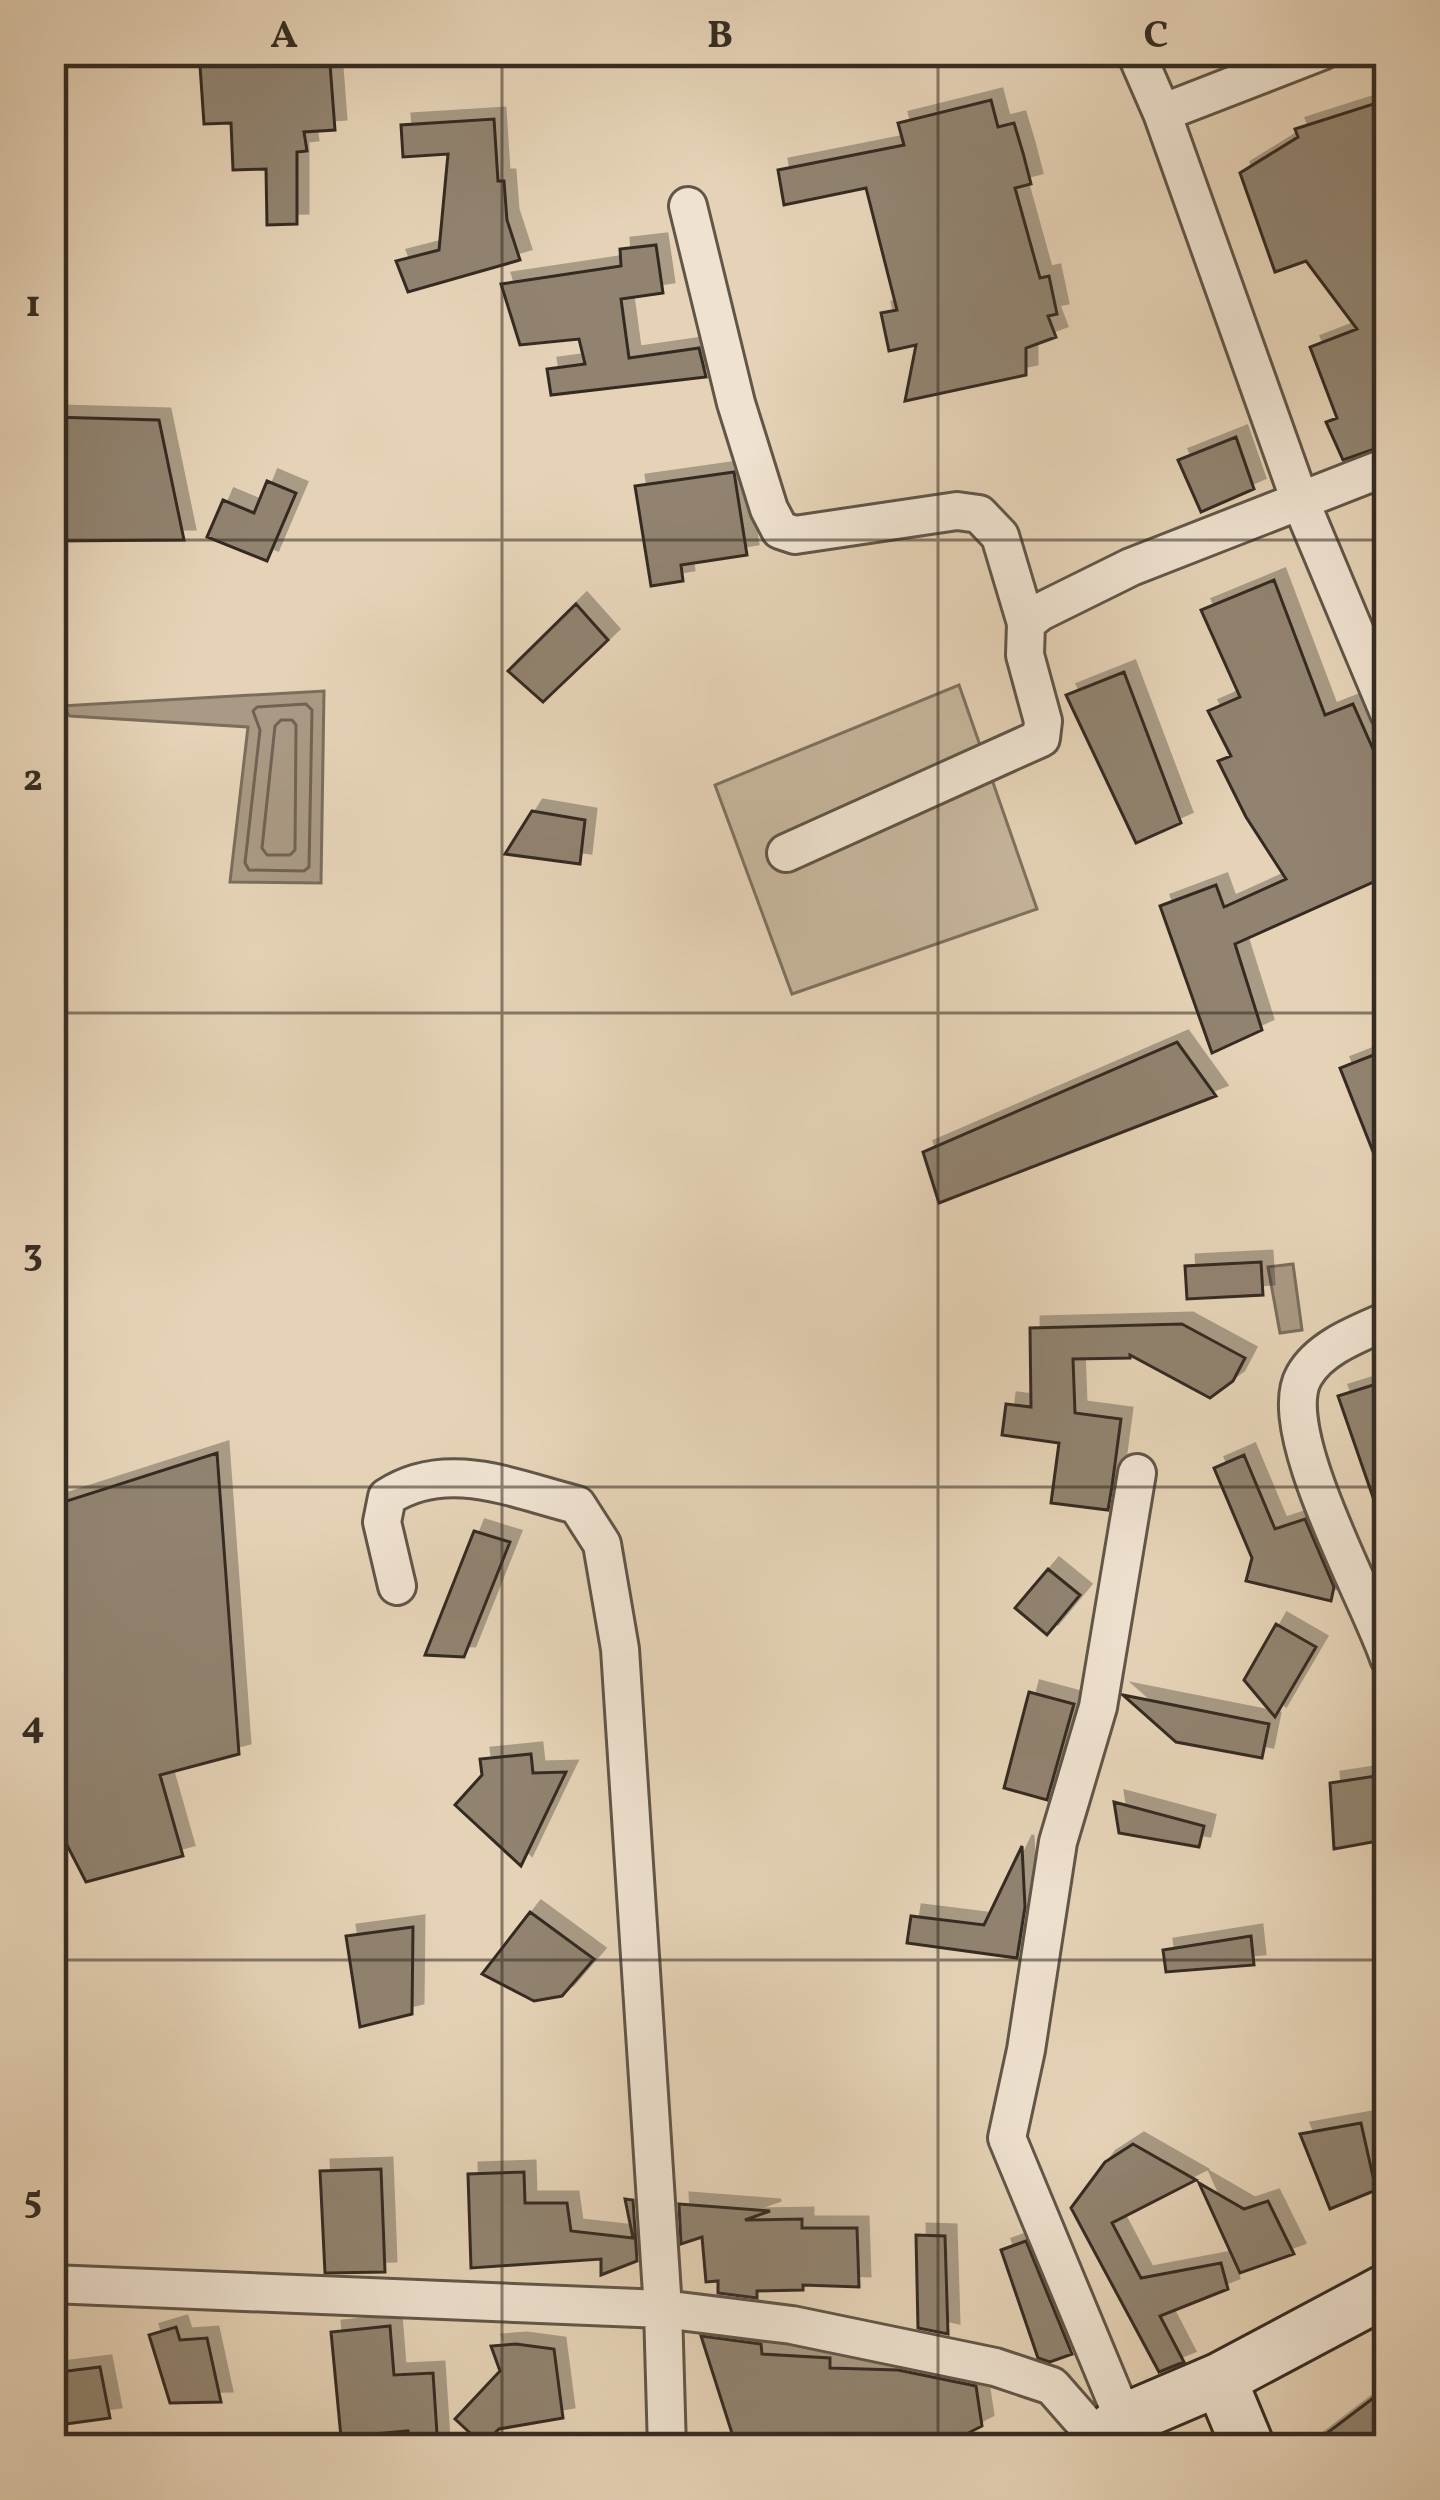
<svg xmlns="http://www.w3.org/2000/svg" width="1440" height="2500" viewBox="0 0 1440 2500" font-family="Vollkorn,serif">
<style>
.green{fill:#c8b79e;stroke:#7e7260;stroke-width:3}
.water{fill:#aa9a85;stroke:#7b6e5e;stroke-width:3}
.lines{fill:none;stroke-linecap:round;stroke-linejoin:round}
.shore{stroke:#706354;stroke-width:3}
.building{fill:#918370;stroke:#352c23;stroke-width:3;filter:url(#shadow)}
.street-casing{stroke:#615648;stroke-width:42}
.secondary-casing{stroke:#352c23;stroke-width:57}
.street{stroke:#efe2d0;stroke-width:36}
.secondary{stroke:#efe2d0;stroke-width:51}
.grid{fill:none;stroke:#352c23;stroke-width:3;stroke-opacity:0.55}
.neatline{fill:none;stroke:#352c23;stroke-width:4.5}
.grid-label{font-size:39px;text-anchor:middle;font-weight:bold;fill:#352c23}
</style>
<defs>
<filter id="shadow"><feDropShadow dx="11" dy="-11" stdDeviation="0" flood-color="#0004"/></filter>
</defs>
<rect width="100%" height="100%" fill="#e6d3b7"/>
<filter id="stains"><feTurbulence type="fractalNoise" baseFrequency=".00167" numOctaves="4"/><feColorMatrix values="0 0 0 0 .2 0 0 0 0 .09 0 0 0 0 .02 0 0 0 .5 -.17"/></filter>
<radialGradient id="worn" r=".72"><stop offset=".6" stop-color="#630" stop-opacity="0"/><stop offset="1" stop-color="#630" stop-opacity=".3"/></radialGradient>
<!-- green -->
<path class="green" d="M 959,685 L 1037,909 L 792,994 L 715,785 Z"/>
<!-- water -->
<path class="water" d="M 324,691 L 321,883 L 230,882 L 248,727 L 70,716 L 60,706 Z
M 1293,1264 L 1302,1330 L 1280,1333 L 1268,1267 Z"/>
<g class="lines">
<!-- shore -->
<path class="shore" d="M 306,704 L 312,710 L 309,867 L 304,871 L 249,870 L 245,863 L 260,730 L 253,711 L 257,707 Z
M 281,720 L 292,720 L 296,725 L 295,850 L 290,855 L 267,855 L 262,848 L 275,726 Z"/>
</g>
<!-- building -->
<path class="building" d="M 199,51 L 329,51 L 335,130 L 304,132 L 307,151 L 297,152 L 297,224 L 267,225 L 266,169 L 233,170 L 231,123 L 204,124 Z
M 1389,99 L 1389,444 L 1343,460 L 1326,422 L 1337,418 L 1310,347 L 1357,329 L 1306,261 L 1275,272 L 1240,173 L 1298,137 L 1295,129 Z
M 991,100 L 998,127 L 1014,123 L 1023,153 L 1031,184 L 1015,188 L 1040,278 L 1049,276 L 1057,314 L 1048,316 L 1056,337 L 1026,348 L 1026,375 L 905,401 L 916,345 L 889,351 L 881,313 L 897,310 L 866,188 L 784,205 L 778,170 L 904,145 L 898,123 Z
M 494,119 L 498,181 L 504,181 L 507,220 L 520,260 L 408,292 L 396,261 L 439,250 L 448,154 L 403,157 L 401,125 Z
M 656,245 L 663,293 L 621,299 L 629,358 L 699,348 L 706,377 L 551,395 L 547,369 L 585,364 L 579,339 L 520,345 L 501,284 L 621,266 L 620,249 Z
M 51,417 L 159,420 L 184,540 L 51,541 Z
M 1236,437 L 1254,489 L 1201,512 L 1178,460 Z
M 734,472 L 747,555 L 681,565 L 683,581 L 651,586 L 635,486 Z
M 267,481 L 296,493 L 267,561 L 207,537 L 223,500 L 254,513 Z
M 1274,580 L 1325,715 L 1353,704 L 1381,767 L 1389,763 L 1389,875 L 1235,944 L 1262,1030 L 1212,1053 L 1160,906 L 1216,885 L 1224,907 L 1286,879 L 1246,817 L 1218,761 L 1231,756 L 1208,711 L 1240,697 L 1201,610 Z
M 576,604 L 608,640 L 543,702 L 508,671 Z
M 1124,672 L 1181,823 L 1136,843 L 1066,695 Z
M 532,811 L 585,820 L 580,864 L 505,854 Z
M 1177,1042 L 1216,1096 L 939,1203 L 923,1152 Z
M 1389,1049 L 1389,1187 L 1387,1187 L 1340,1068 Z
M 1261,1262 L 1263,1295 L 1187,1299 L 1185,1266 Z
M 1182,1324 L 1245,1358 L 1233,1381 L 1210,1398 L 1130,1355 L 1130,1358 L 1073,1359 L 1075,1413 L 1121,1419 L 1112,1486 L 1108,1510 L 1051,1503 L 1059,1443 L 1002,1435 L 1006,1404 L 1031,1407 L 1030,1328 Z
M 1389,1380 L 1389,1529 L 1384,1529 L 1338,1396 Z
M 217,1453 L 239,1754 L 160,1775 L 183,1856 L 86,1882 L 51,1814 L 51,1506 Z
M 1244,1455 L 1275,1529 L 1305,1519 L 1334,1587 L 1331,1601 L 1246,1581 L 1252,1558 L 1214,1468 Z
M 474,1531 L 510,1542 L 464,1657 L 425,1655 Z
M 1048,1569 L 1080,1595 L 1047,1635 L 1015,1608 Z
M 1276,1624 L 1316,1647 L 1275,1717 L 1244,1680 Z
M 1029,1692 L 1074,1704 L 1047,1800 L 1004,1788 Z
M 1123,1695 L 1269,1724 L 1262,1758 L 1176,1742 Z
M 531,1754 L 533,1773 L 566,1772 L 521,1866 L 455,1805 L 482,1775 L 480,1759 Z
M 1389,1774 L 1389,1839 L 1334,1849 L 1330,1783 Z
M 1114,1802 L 1204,1826 L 1199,1847 L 1119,1833 Z
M 1022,1846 L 1025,1907 L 1017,1958 L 907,1943 L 911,1916 L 984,1925 Z
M 530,1912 L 594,1959 L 562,1996 L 534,2001 L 482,1974 Z
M 413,1927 L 412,2014 L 360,2027 L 346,1936 Z
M 1251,1936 L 1254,1965 L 1166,1972 L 1163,1950 Z
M 1361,2123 L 1376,2190 L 1330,2209 L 1300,2134 Z
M 1133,2144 L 1196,2180 L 1112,2223 L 1141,2278 L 1221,2263 L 1228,2289 L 1160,2316 L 1184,2362 L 1159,2372 L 1071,2208 L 1105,2162 Z
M 381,2169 L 385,2272 L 325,2273 L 320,2171 Z
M 524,2172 L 525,2203 L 567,2203 L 571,2231 L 633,2238 L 625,2199 L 633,2200 L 637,2261 L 601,2275 L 601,2259 L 471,2268 L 468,2174 Z
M 1199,2183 L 1244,2209 L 1268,2201 L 1294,2254 L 1240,2273 Z
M 679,2204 L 770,2211 L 745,2220 L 802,2219 L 802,2228 L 857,2228 L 859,2287 L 803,2285 L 803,2290 L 757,2291 L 757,2298 L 718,2293 L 718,2281 L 706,2282 L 702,2237 L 681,2244 Z
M 916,2235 L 945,2236 L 948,2334 L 918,2328 Z
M 1026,2241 L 1072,2354 L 1050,2362 L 1038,2358 L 1001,2250 Z
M 390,2326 L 394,2375 L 433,2373 L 438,2449 L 409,2449 L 408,2431 L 341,2437 L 331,2332 Z
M 176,2327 L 180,2340 L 207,2338 L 221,2402 L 170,2403 L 149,2335 Z
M 701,2336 L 761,2344 L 762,2354 L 830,2358 L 830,2368 L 898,2370 L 976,2386 L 982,2426 L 937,2449 L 737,2449 Z
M 516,2344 L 554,2349 L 563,2418 L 499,2429 L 483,2445 L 455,2419 L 500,2371 L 491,2346 Z
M 100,2367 L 110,2418 L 51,2426 L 51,2373 Z
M 1376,2396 L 1389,2432 L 1389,2449 L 1306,2449 Z"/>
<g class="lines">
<!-- street casing -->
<g class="street-casing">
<path id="street" d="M 1135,51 L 1162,113 L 1299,498 L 1389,713
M 1162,113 L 1322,51
M 688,206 L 736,403 L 769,509 L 780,530 L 795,535 L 957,511 L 979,514 L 1000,536 L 1026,623
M 786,853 L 1041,738 L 1043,721 L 1025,655 L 1026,623 L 1040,612 L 1131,567 L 1389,466
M 1389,1320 C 1360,1333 1320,1347 1304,1376 C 1273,1430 1369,1598 1389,1658
M 397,1586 L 382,1522 L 387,1497 C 447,1458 513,1489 577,1505 L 602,1544 L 620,1649 L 663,2309 L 667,2449
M 51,2284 L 663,2309 L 792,2325 L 995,2367 L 1052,2386 L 1101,2442
M 1124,2420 L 1007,2138 L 1026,2050 L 1058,1842 L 1098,1707 L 1137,1473"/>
</g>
<!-- secondary casing -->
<g class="secondary-casing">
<path id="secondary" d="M 1220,2379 L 1249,2449
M 1088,2449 L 1124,2420 L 1220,2379 L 1389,2289"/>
</g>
<!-- street -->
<use href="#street" class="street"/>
<!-- secondary -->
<use href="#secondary" class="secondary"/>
</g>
<!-- grid -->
<path class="grid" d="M 502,51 L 502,2449M 938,51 L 938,2449M 51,540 L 1389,540M 51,1013 L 1389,1013M 51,1487 L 1389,1487M 51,1960 L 1389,1960"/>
<!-- margin -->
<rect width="1440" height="2500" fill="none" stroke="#e6d3b7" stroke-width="132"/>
<rect x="66" y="66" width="1308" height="2368" class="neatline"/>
<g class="grid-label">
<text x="284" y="47">A</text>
<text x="720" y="47">B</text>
<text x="1156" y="47">C</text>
<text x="33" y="316">1</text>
<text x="33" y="790">2</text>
<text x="33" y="1264">3</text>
<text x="33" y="1737">4</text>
<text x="33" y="2211">5</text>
</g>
<rect width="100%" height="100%" filter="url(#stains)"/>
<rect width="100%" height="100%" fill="url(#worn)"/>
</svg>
